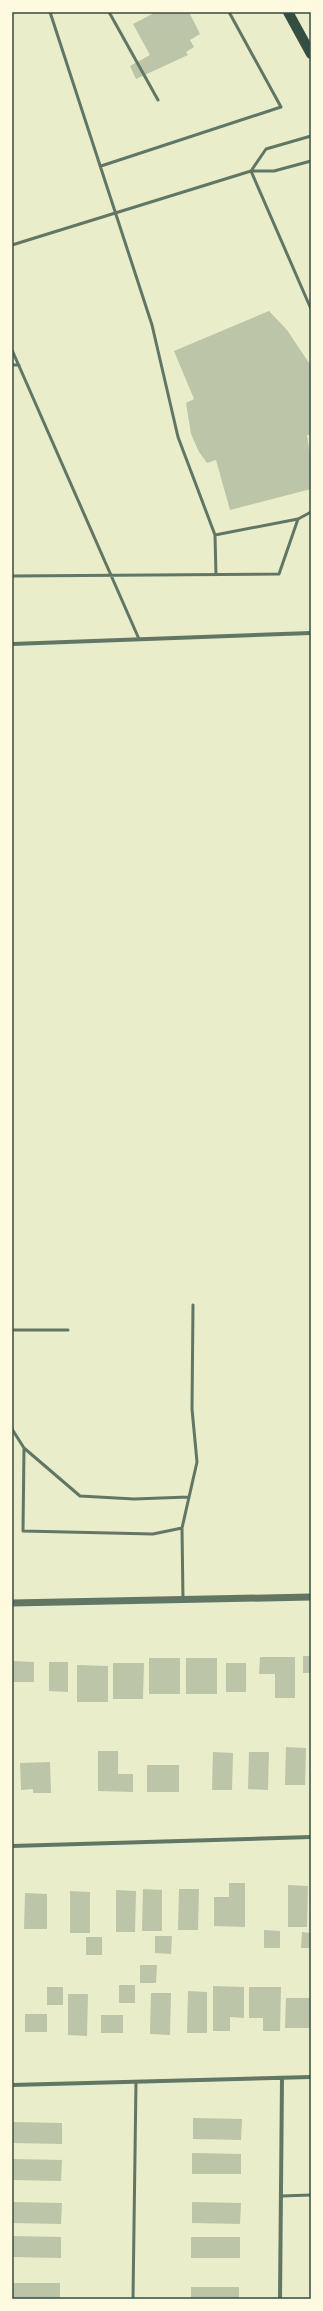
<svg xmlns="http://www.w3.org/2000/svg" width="323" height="2311" viewBox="0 0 323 2311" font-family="'Asap Condensed',sans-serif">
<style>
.building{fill:#bcc5a7}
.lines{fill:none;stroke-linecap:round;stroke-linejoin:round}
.service{stroke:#617663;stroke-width:3}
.minor{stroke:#617663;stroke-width:4}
.tertiary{stroke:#617663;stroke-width:7}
.primary{stroke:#344e41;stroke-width:10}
.neatline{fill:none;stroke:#344e41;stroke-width:1.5}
</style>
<rect width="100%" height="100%" fill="#e9edc9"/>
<!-- building -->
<path class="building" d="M 156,12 L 189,12 L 200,34 L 190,40 L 194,47 L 186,52 L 188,55 L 136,79 L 130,66 L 150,55 L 133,24 Z
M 269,311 L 287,330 L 311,366 L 311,435 L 307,435 L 311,462 L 311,489 L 230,510 L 216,460 L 207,463 L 199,452 L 191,434 L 186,403 L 194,399 L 174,351 Z
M 303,1656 L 311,1656 L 311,1673 L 303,1673 Z
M 260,1657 L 295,1657 L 295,1698 L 275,1698 L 275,1674 L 259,1674 Z
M 149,1658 L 180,1658 L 180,1694 L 149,1694 Z
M 186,1658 L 217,1658 L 217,1694 L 186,1694 Z
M 12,1661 L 34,1662 L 34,1682 L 12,1682 Z
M 49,1662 L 68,1662 L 68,1692 L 49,1691 Z
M 113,1663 L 144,1663 L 143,1699 L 113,1699 Z
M 226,1663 L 246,1663 L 246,1692 L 226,1692 Z
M 77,1665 L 108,1666 L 108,1702 L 77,1702 Z
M 286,1747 L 306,1748 L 305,1785 L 285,1785 Z
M 98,1751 L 118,1751 L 118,1774 L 133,1774 L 133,1792 L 98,1791 Z
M 213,1752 L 233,1753 L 232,1790 L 212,1790 Z
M 249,1752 L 269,1752 L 268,1790 L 248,1789 Z
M 50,1762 L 51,1793 L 33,1793 L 33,1789 L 21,1790 L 20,1763 Z
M 147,1765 L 179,1765 L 179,1792 L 147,1792 Z
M 229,1883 L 245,1883 L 245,1927 L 214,1926 L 214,1897 L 229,1897 Z
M 288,1885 L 308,1886 L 307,1927 L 288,1927 Z
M 143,1889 L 162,1890 L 162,1931 L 142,1931 Z
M 179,1889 L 199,1889 L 198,1930 L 178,1930 Z
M 116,1890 L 136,1891 L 135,1932 L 116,1932 Z
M 70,1891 L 90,1892 L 90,1933 L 70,1933 Z
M 25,1893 L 47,1894 L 47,1929 L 24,1929 Z
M 264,1930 L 280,1931 L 280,1948 L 264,1948 Z
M 302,1932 L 311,1933 L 311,1948 L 301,1948 Z
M 155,1936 L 172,1936 L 171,1954 L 155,1953 Z
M 86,1937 L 102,1937 L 102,1955 L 86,1955 Z
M 140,1965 L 157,1965 L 156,1983 L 140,1983 Z
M 119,1985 L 135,1985 L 135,2003 L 119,2003 Z
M 213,1986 L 244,1987 L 244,2018 L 230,2017 L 230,2031 L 213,2031 Z
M 47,1987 L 63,1987 L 63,2005 L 47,2005 Z
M 249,1987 L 281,1987 L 280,2031 L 263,2031 L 263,2018 L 249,2018 Z
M 188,1991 L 207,1992 L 207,2033 L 187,2033 Z
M 151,1993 L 171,1993 L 170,2035 L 150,2034 Z
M 68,1994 L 88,1994 L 87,2036 L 68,2035 Z
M 286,1998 L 311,1998 L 311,2028 L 285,2028 Z
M 25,2014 L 47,2014 L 47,2032 L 25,2032 Z
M 101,2015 L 123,2015 L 123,2033 L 101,2033 Z
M 193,2118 L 242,2119 L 241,2140 L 193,2139 Z
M 13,2122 L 62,2123 L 62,2144 L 13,2143 Z
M 192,2153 L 241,2154 L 241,2174 L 192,2174 Z
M 13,2159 L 62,2160 L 61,2181 L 12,2180 Z
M 13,2202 L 62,2203 L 61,2224 L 12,2223 Z
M 192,2202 L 241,2203 L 240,2224 L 192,2223 Z
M 12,2236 L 61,2237 L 61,2258 L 12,2257 Z
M 191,2237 L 240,2237 L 240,2258 L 191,2258 Z
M 12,2283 L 60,2283 L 60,2299 L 12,2299 Z
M 191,2287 L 239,2287 L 239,2299 L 191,2299 Z"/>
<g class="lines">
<!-- service -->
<path class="service" d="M 50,12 L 152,325 L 178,437 L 215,535 L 216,575
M 109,12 L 158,100
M 101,166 L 281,107 L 229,12
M 251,171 L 311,309
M 251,171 L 266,149 L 311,136
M 12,245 L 251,171 L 274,171 L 311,161
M 12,350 L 139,639
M 12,365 L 19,365
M 215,535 L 298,519 L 311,512
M 12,576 L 279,574 L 298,519
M 12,1330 L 68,1330
M 12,1429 L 24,1448 L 80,1496 L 134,1499 L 188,1497
M 24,1448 L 23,1531 L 153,1534 L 182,1528
M 183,1600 L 182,1528 L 197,1462 L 192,1409 L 193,1305
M 281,2196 L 311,2195
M 133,2299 L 136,2082"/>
<!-- minor -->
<path class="minor" d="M 12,644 L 311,633
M 12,1846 L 311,1837
M 12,2085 L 311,2077
M 280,2299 L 282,2078"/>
<!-- tertiary -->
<path class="tertiary" d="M 12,1603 L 311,1597"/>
<!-- primary -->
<path class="primary" d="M 288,12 L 311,54"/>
</g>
<!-- border -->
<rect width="323" height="2311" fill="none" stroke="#fefae0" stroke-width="26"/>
<rect x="13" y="13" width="297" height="2285" class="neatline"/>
</svg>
